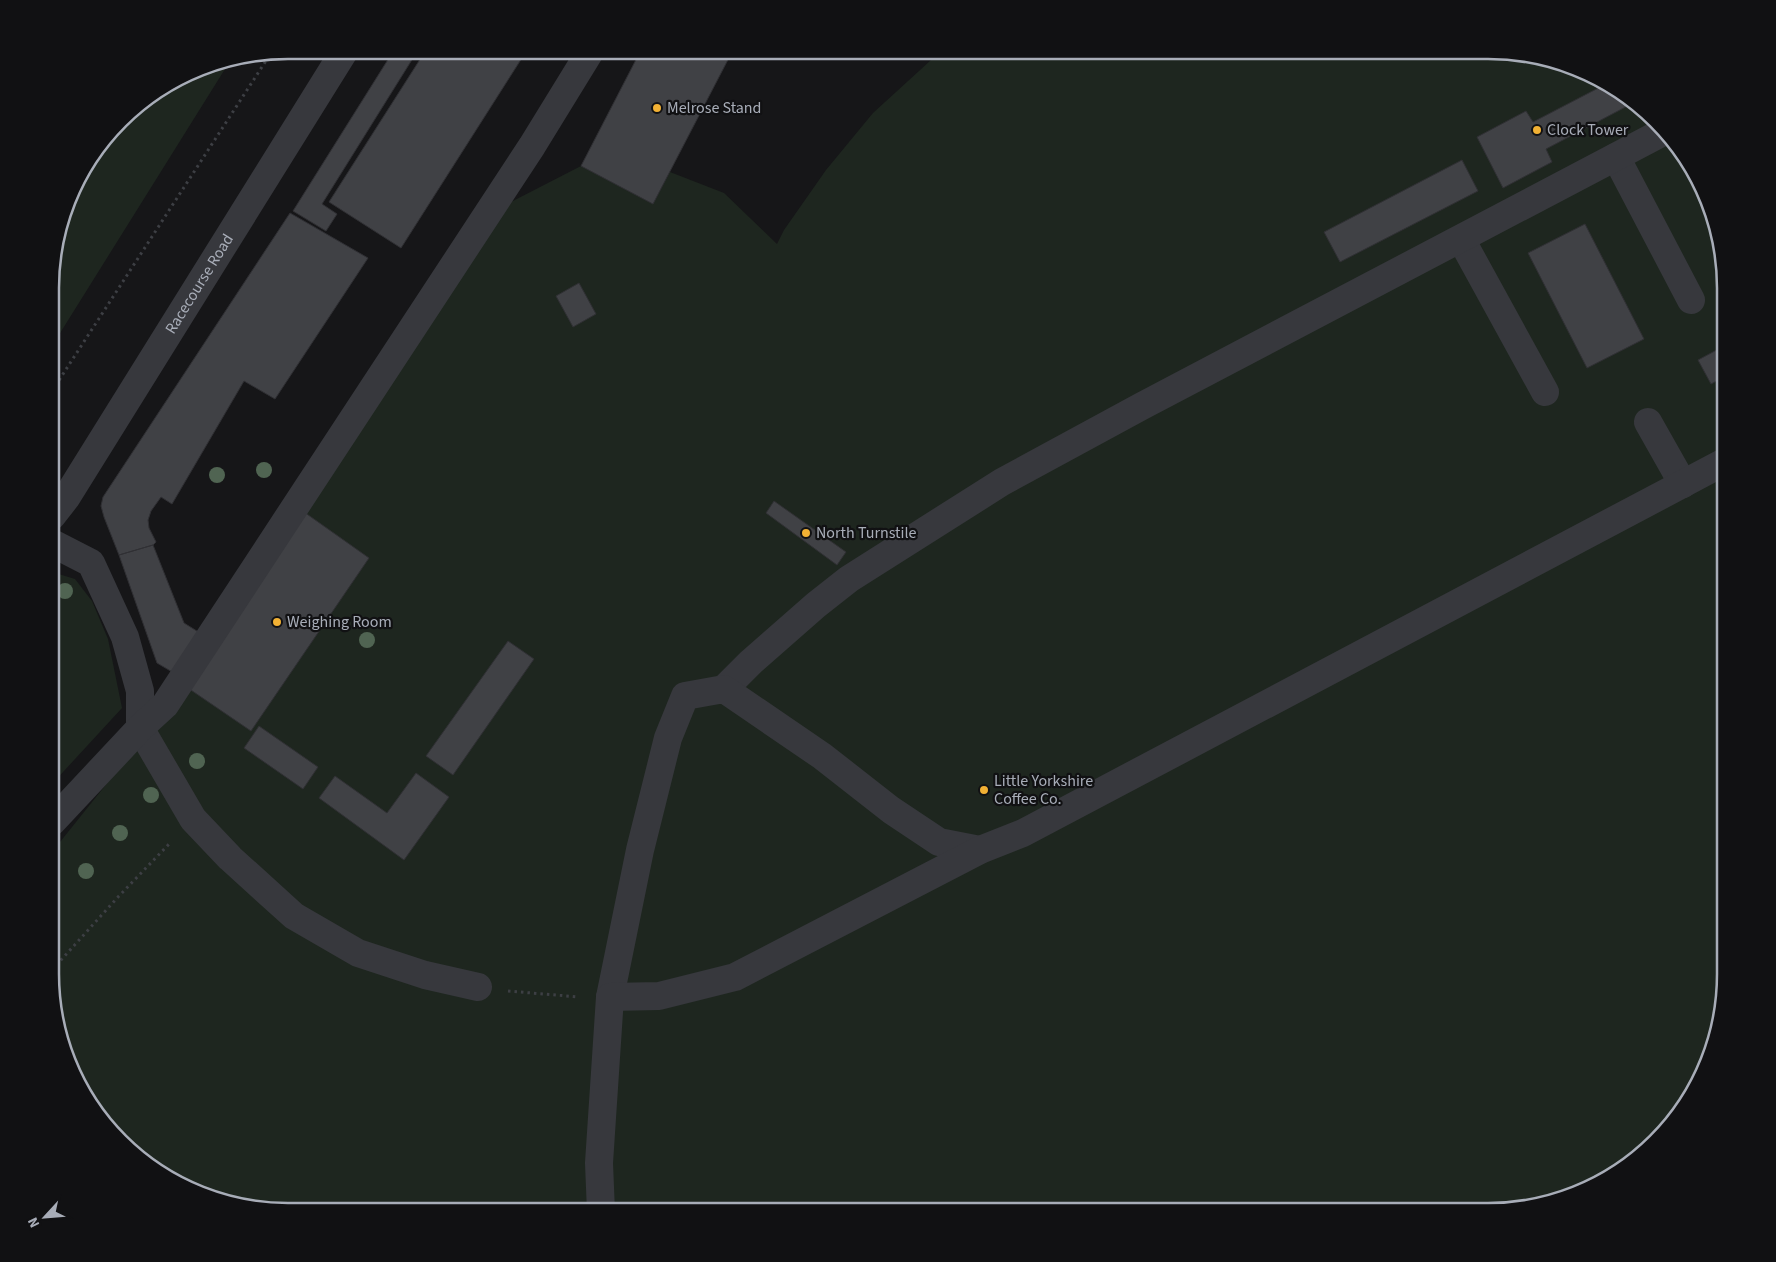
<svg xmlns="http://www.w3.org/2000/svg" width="1776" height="1262" viewBox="0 0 1776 1262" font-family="'Source Sans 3',sans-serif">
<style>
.green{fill:#1e261f}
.building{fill:#404145;stroke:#303034}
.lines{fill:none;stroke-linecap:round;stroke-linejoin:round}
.path{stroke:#3d3f44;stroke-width:3;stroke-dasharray:2.5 4;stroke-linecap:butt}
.minor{stroke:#37383d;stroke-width:28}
.tree{fill:#506452}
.poi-dot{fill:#f2b134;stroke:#111113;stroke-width:2}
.labels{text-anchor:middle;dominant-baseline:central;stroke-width:4.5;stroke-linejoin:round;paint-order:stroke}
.poi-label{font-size:16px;fill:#a8adb8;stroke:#111113;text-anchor:start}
.street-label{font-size:16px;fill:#a8adb8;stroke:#111113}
.rim{fill:none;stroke:#a8adb8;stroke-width:2.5}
</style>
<rect width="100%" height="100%" fill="#161618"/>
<!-- green -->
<path class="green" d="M 942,50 L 1504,50 L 1579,68 L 1633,99 L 1701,182 L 1726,272 L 1726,990 L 1708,1065 L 1677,1119 L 1594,1187 L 1489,1212 L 272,1212 L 211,1199 L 143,1163 L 82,1093 L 52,1005 L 52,852 L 185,686 L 501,207 L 581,166 L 653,204 L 670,172 L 724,193 L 777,244 L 784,230 L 826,170 L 873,113 Z
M 230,61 L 52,346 L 52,257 L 75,182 L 131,109 L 197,68 Z
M 52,572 L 75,579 L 92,601 L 108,639 L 122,708 L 52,784 Z"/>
<!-- building -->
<path class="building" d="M 394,50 L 418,50 L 322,204 L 337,214 L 326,231 L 293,211 Z
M 426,50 L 527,50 L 401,248 L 329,202 Z
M 641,50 L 733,50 L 653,204 L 581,166 Z
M 1606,84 L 1635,102 L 1546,149 L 1552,162 L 1503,188 L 1477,137 L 1526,111 L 1533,122 Z
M 1462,160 L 1478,191 L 1340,262 L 1324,232 Z
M 290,213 L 368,258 L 275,399 L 244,381 L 172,504 L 161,497 L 151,511 L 148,520 L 149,528 L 156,542 L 153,545 L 119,555 L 104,517 L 101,506 L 103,497 Z
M 1585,224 L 1644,339 L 1587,368 L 1528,253 Z
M 579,283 L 596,314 L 573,327 L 556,296 Z
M 1726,345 L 1726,376 L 1711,384 L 1698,360 Z
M 774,501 L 846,552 L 837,565 L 766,513 Z
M 304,512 L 369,558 L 251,731 L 185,686 Z
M 153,545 L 184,623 L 200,633 L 174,673 L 157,663 L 119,555 Z
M 508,641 L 534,659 L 453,775 L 426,756 Z
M 259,726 L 318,767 L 303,789 L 244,748 Z
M 416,773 L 449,797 L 404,860 L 319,798 L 335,776 L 387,813 Z"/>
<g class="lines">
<!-- path -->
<path class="path" d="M 52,391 L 271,53
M 52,970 L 118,897 L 171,842
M 508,991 L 579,997"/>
<!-- minor -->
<g class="minor">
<path d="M 1616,157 L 1691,300"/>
<path d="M 1461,239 L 1545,392"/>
<path d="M 1648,422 L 1683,484"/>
<path id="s1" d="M 52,516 L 66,498 L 345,50"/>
<path d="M 52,543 L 91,563 L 125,637 L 140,691 L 140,728 L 193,819 L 230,858 L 294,916 L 358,953 L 425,975 L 478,987"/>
<path d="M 724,689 L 751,662 L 816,605 L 849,579 L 1002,482 L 1142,406 L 1661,133"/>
<path d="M 52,822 L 140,728 L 165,705 L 532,146 L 591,50"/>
<path d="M 610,997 L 640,850 L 668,738 L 685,696 L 724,689 L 822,756 L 891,810 L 939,842 L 980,850"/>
<path d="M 601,1212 L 599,1163 L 610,997 L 659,996 L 735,977 L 980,850 L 1023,833 L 1726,461"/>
</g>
</g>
<!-- trees -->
<g class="tree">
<circle cx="264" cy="470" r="8"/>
<circle cx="217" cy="475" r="8"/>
<circle cx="65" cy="591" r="8"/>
<circle cx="367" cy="640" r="8"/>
<circle cx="197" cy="761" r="8"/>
<circle cx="151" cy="795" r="8"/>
<circle cx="120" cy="833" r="8"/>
<circle cx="86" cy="871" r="8"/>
</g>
<!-- markers -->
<g class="poi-dot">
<circle cx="657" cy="108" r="5"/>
<circle cx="1537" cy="130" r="5"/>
<circle cx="806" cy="533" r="5"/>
<circle cx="277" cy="622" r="5"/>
<circle cx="984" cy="790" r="5"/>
</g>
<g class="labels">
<!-- poi labels -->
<g class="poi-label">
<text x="667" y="108">Melrose Stand</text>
<text x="1547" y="130">Clock Tower</text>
<text x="816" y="533">North Turnstile</text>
<text x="287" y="622">Weighing Room</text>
<text x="994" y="781">Little Yorkshire<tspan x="994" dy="18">Coffee Co.</tspan></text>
</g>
<!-- street labels -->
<g class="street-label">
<text stroke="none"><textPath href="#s1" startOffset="275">Racecourse Road</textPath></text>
</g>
</g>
<!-- crop -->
<path d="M0 0H1776V1262H0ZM288 59H1488A229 229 0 0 1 1717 288V974A229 229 0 0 1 1488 1203H288A229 229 0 0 1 59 974V288A229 229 0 0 1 288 59Z" fill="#111113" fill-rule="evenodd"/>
<path class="rim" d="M288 59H1488A229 229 0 0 1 1717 288V974A229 229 0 0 1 1488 1203H288A229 229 0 0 1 59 974V288A229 229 0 0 1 288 59Z"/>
<!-- north arrow -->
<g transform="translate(45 1217) rotate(244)" stroke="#111113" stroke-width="4" paint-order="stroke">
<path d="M0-4L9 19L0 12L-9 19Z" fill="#a8adb8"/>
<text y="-8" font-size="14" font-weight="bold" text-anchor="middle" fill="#a8adb8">N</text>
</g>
</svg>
